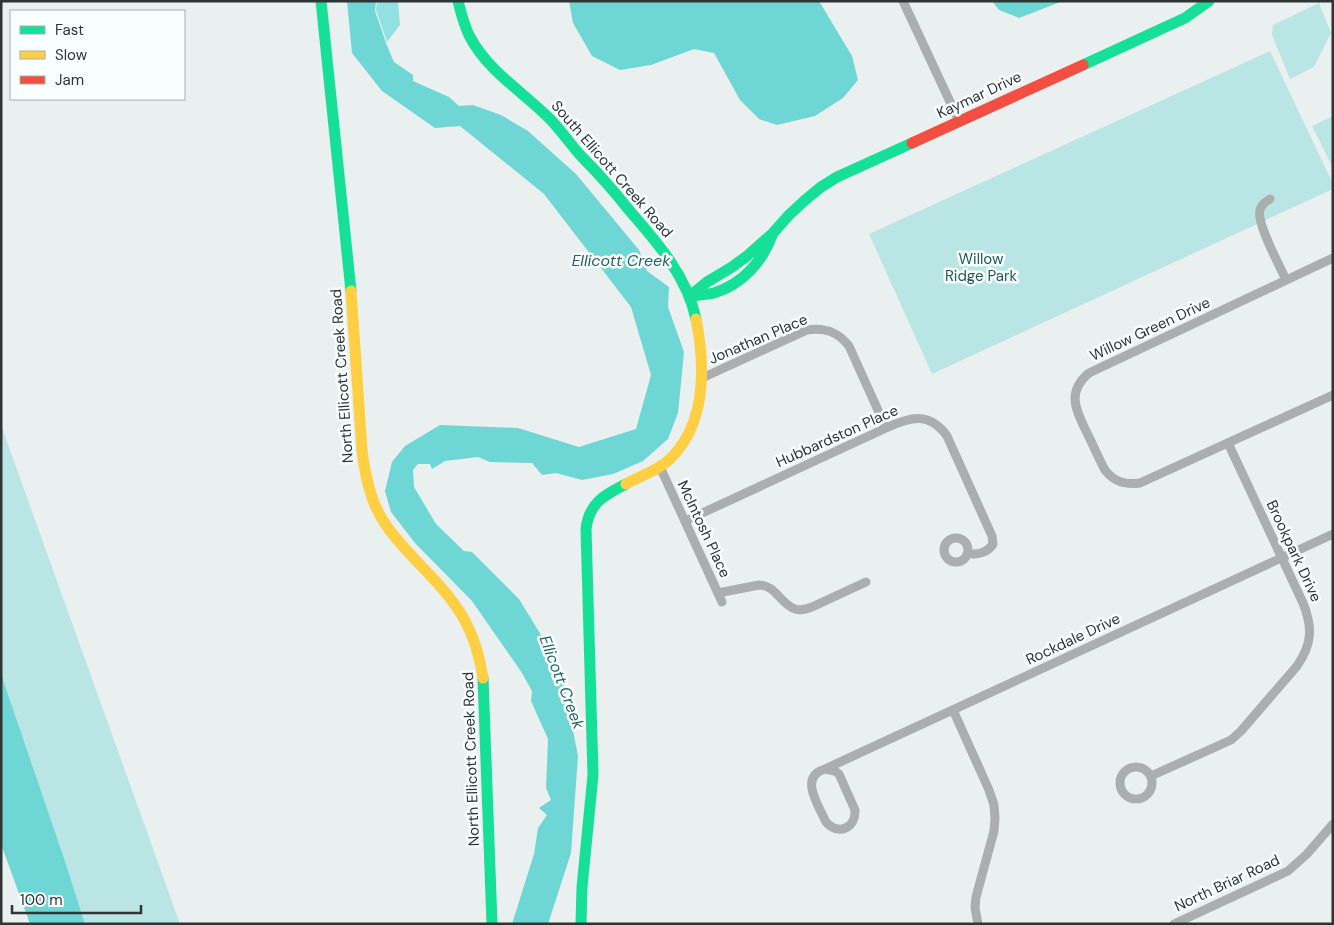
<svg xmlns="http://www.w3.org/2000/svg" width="1334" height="925" viewBox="0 0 1334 925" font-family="'DM Sans',sans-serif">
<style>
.green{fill:#bae5e5}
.forest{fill:#92e1e2}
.water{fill:#6fd6d6}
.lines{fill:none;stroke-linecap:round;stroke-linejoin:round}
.street{stroke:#abaeae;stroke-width:9}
.fast{stroke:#16e098;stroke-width:11}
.slow{stroke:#ffcf43;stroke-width:11}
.jam{stroke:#f24e42;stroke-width:11}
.labels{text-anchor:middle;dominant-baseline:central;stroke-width:5;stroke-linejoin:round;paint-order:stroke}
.street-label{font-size:15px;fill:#2f3434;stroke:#f8fffe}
.park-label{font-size:15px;fill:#215a5a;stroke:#f8fffe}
.water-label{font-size:16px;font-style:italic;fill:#296262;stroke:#f8fffe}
</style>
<rect width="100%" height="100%" fill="#eaefef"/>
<!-- green -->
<path class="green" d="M 1319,3 L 1331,33 L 1314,67 L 1290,79 L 1272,35 L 1273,25 Z
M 1270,51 L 1333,184 L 1333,189 L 932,374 L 869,234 Z
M 1333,116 L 1333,168 L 1312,126 Z
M 1,425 L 180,924 L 85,924 L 65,861 L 1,674 Z"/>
<!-- forest -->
<path class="forest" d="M 377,1 L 398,1 L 400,25 L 387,42 L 376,10 Z"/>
<!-- water -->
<path class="water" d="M 347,1 L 376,1 L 375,11 L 386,43 L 394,62 L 413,75 L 413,81 L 449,97 L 459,106 L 473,105 L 501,115 L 528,131 L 576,174 L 639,250 L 647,271 L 669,287 L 668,307 L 684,352 L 678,413 L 668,439 L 643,461 L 613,474 L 582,480 L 556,473 L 542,475 L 532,463 L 490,462 L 478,457 L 445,461 L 432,469 L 430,464 L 418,464 L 413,470 L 414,487 L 436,524 L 464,551 L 472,552 L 519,599 L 549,648 L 565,690 L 578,756 L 571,853 L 548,924 L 512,924 L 534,854 L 538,828 L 547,815 L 539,808 L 551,800 L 546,788 L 548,739 L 531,701 L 532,691 L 522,673 L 472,601 L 415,543 L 391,512 L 385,491 L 392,462 L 405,446 L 440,425 L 518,428 L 579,447 L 636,429 L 651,375 L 631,307 L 544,194 L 460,126 L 435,128 L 382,91 L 352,53 Z
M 569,1 L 819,1 L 852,56 L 858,80 L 843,98 L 815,116 L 777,125 L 759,119 L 740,100 L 714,53 L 694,49 L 651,65 L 620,70 L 592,56 L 573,23 Z
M 992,1 L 1063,1 L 1019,18 L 999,10 Z
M 1,674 L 65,861 L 85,924 L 30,924 L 1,844 Z"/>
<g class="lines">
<!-- street -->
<path class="street" d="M 903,1 L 959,121
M 1270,199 C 1265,202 1261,205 1260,210 C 1256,223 1280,266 1286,280
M 1333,258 L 1089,373 C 1065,393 1077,412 1088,435 C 1094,447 1099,459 1105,470 C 1114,482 1125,485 1140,483 L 1333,395
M 702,378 L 807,330 C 825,327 838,332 849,346 L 886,428
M 660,467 L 722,602
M 685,521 L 886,428 C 910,417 929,411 947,436 L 992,536 L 993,544 C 988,552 977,556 968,553
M944 550a12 12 0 1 1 24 0a12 12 0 1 1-24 0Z
M 718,593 L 759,585 C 776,585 781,605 795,609 C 801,611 807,609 812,607 L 866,582
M 953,710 L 989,790 L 994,805 L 995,818 L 994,831 L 976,897 L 975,908 L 978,924
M1120 783a16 16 0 1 1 32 0a16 16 0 1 1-32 0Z
M 825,769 L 1333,534
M 825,769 L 835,771 L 839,774 L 855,810 C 856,828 838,836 826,822 C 819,806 798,777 825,769 Z
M 1151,776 L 1231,740 L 1241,731 L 1297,666 C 1312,644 1313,628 1303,603 L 1228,443
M 1174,924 L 1288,871 L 1307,854 L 1333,824"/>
<!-- fast -->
<path class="fast" d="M 321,1 L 351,291
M 458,1 C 461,13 464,26 470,37 C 488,71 523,92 549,118 C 561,130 570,144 581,156 C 598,173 614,191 629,210 C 657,242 687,276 696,319
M 1083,65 L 1185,18 L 1209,1
M 773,233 C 763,261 743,284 714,293 C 706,295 698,295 690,296 L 707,282 L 732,267 L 747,256 L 773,233 L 789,215 L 804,201 L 821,187 L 837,177 L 912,143
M 483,678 L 492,924
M 581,924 L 582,887 L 593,775 L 586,529 C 589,503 604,495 626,484"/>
<!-- slow -->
<path class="slow" d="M 351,291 L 362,450 C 365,475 370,501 384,522 C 396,541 412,556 427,572 C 459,605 476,631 483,678
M 626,484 C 640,476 657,471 669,460 C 707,424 705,365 696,319"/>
<!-- jam -->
<path class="jam" d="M 912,143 L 1083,65"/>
</g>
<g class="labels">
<!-- street labels -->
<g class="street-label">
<text transform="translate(979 95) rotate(-25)">Kaymar Drive</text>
<text transform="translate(612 169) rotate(49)">South Ellicott Creek Road</text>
<text transform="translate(1150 329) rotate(-25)">Willow Green Drive</text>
<text transform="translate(758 339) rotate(-23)">Jonathan Place</text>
<text transform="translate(342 376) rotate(-94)">North Ellicott Creek Road</text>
<text transform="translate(837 436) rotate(-24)">Hubbardston Place</text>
<text transform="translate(704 529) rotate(65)">McIntosh Place</text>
<text transform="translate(1294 551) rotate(65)">Brookpark Drive</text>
<text transform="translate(1073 639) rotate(-25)">Rockdale Drive</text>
<text transform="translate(471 759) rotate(-92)">North Ellicott Creek Road</text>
<text transform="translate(1227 883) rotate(-25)">North Briar Road</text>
</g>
<!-- park labels -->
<g class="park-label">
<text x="981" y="259">Willow<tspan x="981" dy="17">Ridge Park</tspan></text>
</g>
<!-- water labels -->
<g class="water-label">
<text x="621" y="260">Ellicott Creek</text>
<text transform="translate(562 682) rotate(69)">Ellicott Creek</text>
</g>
</g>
<!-- border -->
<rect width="1334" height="925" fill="none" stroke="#2f3434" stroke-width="5"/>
<!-- legend -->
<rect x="10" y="10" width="175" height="90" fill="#f8fffe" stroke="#a8aead"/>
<rect x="20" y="26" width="25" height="8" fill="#16e098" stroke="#a8aead"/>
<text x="55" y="35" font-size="15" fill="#2f3434">Fast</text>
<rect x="20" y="51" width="25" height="8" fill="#ffcf43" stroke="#a8aead"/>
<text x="55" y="60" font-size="15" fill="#2f3434">Slow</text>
<rect x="20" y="76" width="25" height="8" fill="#f24e42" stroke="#a8aead"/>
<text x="55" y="85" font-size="15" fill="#2f3434">Jam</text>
<!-- scale -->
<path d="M12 905v8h129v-8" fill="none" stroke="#2f3434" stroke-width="2.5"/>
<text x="20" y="905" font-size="15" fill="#2f3434" stroke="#f8fffe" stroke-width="4" paint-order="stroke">100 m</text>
</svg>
